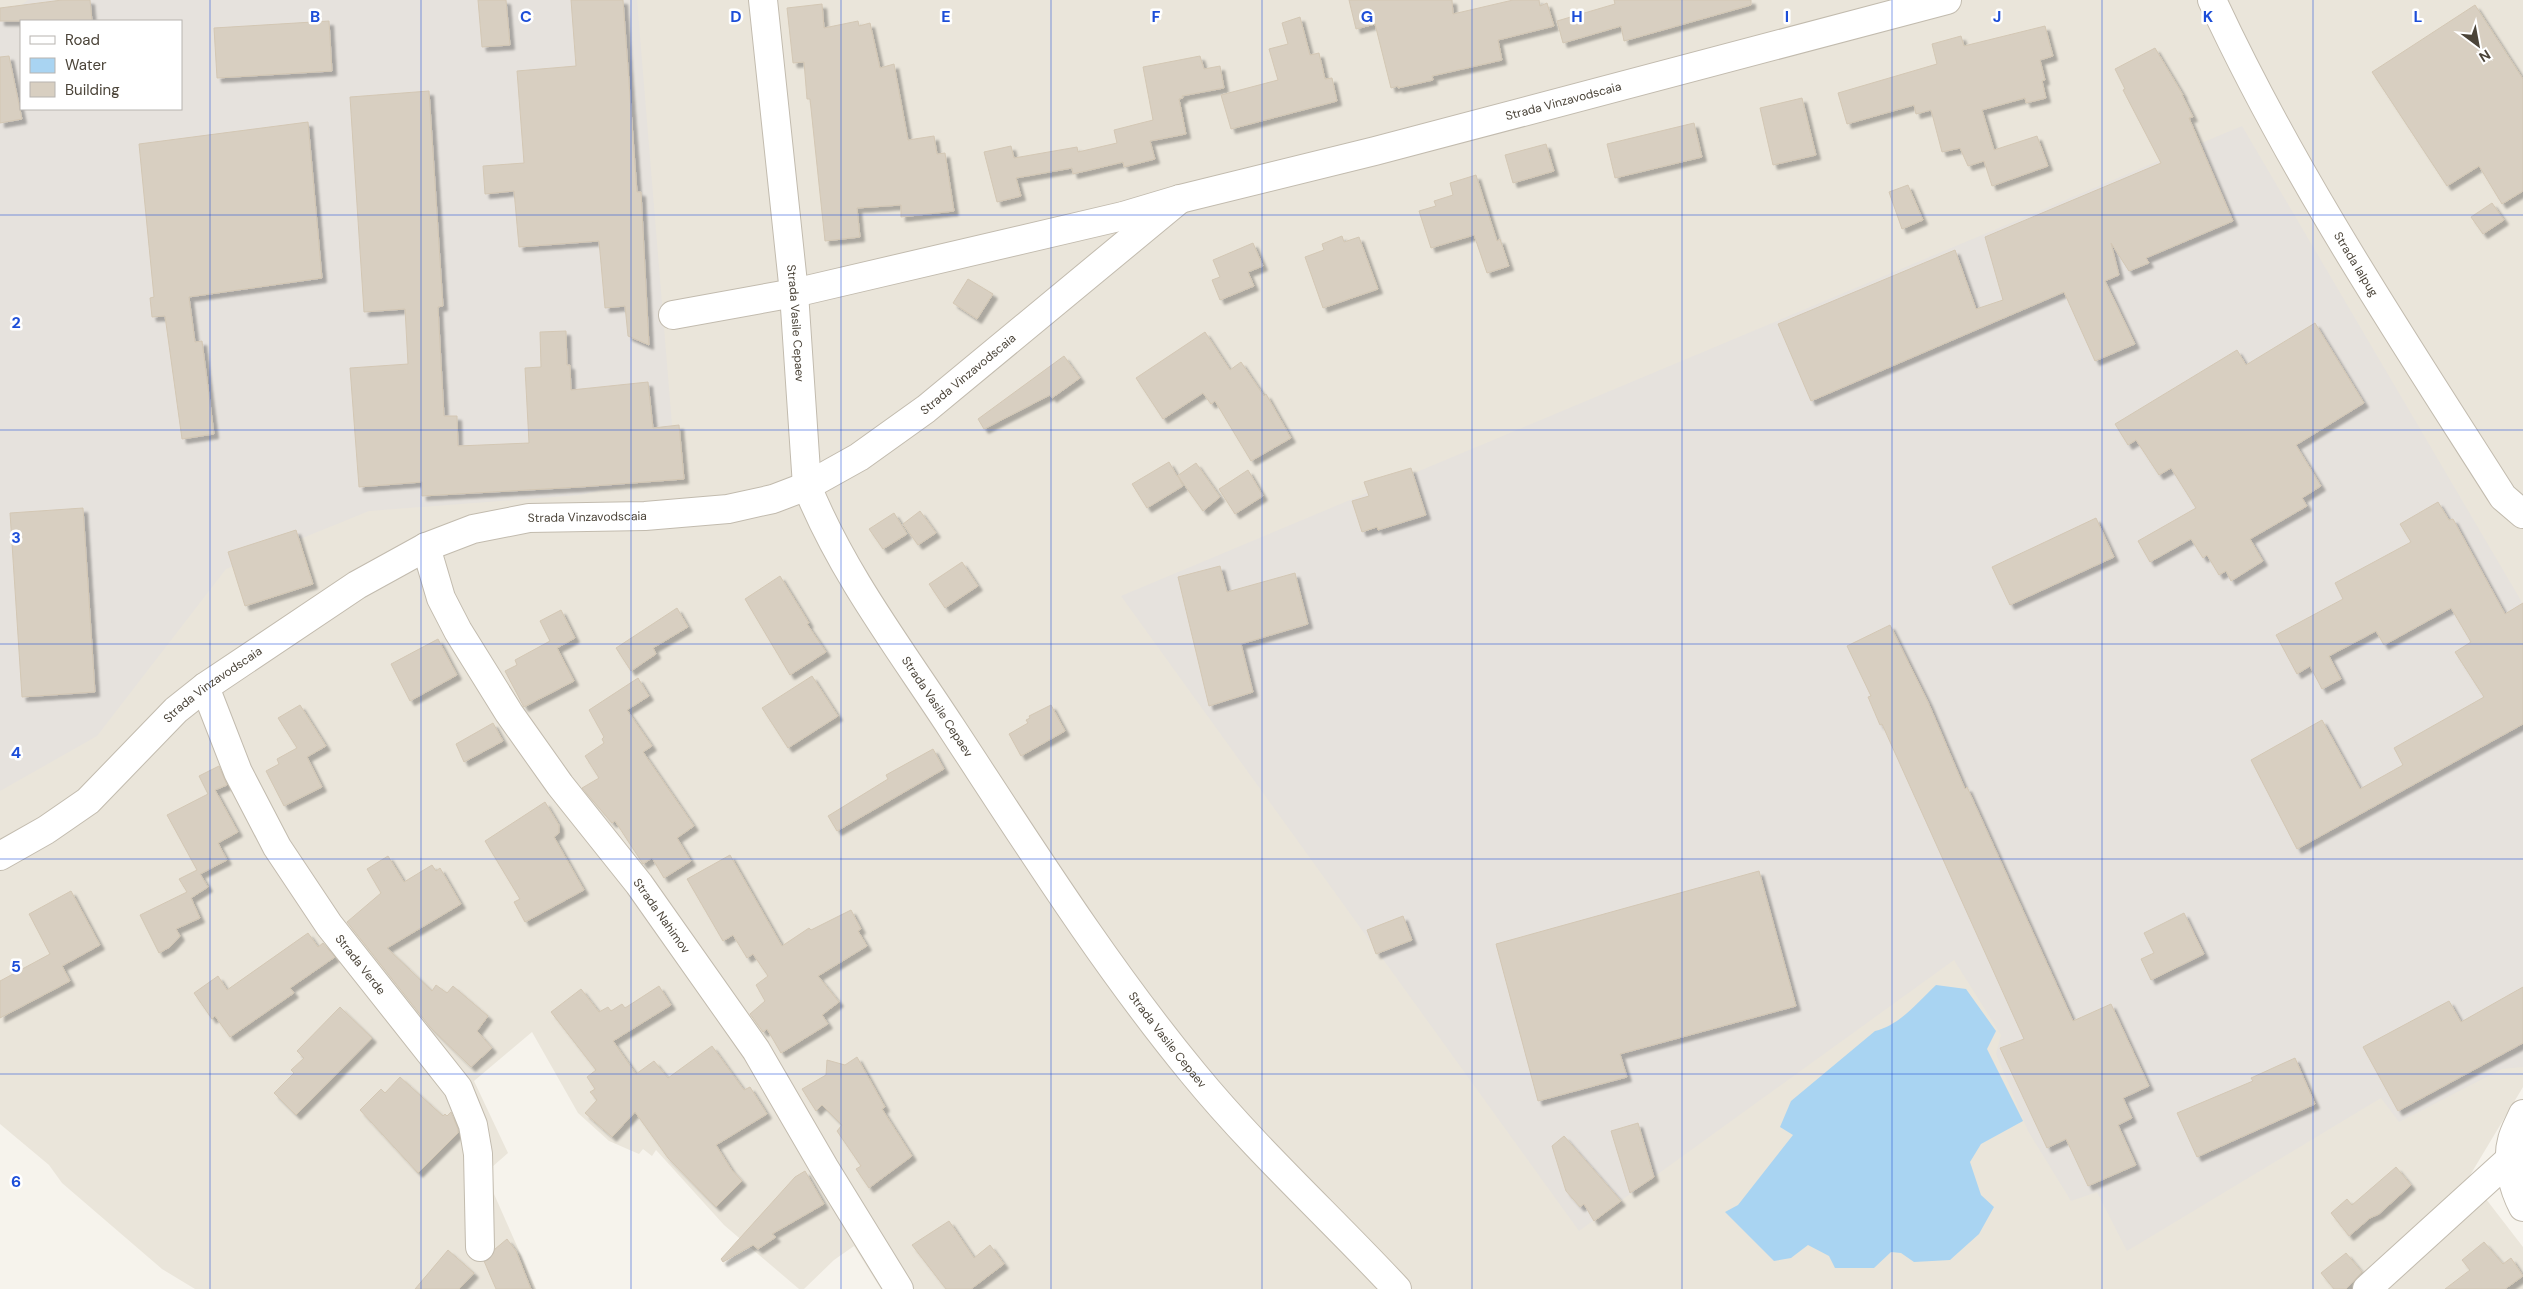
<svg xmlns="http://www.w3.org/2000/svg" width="2523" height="1289" viewBox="0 0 2523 1289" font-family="'DM Sans',sans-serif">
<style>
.residential{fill:#eae5da;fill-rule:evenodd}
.industrial{fill:#e6e2dd;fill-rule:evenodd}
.water{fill:#a9d4f2}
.building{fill:#d8cfc1;stroke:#d3c7b4;filter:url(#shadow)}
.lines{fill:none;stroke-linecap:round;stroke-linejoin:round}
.minor-casing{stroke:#c2bbae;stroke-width:30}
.minor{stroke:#fff;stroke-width:28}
.grid{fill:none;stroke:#1d4ed8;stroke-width:1;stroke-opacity:0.55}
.labels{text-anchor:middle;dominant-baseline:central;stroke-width:5;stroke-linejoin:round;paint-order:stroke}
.street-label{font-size:12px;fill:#4b4439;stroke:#fff}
.grid-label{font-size:16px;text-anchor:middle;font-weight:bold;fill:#1d4ed8;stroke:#fff;stroke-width:5;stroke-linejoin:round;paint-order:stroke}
</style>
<defs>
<filter id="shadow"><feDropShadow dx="4.5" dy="4.5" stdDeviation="1" flood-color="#0004"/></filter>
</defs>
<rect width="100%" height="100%" fill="#f6f3ec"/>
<!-- residential -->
<path class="residential" d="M 0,0 L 2523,0 L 2523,1087 L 2469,1177 L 2523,1247 L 2523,1289 L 881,1289 L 854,1246 L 834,1260 L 804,1289 L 799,1289 L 724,1225 L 656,1150 L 652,1156 L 643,1149 L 639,1154 L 609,1141 L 578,1113 L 532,1032 L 474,1081 L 508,1153 L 492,1167 L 494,1194 L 536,1289 L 195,1289 L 162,1269 L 62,1183 L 49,1165 L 0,1124 ZM 21,21 L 181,21 L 181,109 L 21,109 Z"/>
<!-- industrial -->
<path class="industrial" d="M 28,0 L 637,0 L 676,473 L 580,495 L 369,511 L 226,569 L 97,736 L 0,791 L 0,21 ZM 21,21 L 181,21 L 181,109 L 21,109 Z
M 2242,126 L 2523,604 L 2523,1067 L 2502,1069 L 2399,1122 L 2381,1098 L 2127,1251 L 2097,1192 L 2071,1201 L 2028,1131 L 1996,1054 L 2001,1035 L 1954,960 L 1579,1231 L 1121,596 Z"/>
<!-- water -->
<path class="water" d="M 1936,985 L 1966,989 L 1996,1031 L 1987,1049 L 2023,1121 L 1981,1144 L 1970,1162 L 1981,1195 L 1994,1207 L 1979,1234 L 1950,1260 L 1914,1262 L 1901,1253 L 1891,1252 L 1874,1268 L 1835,1268 L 1829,1256 L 1808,1245 L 1791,1258 L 1774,1261 L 1725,1212 L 1738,1205 L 1793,1135 L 1780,1127 L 1791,1101 L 1875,1031 C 1900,1025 1918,1002 1936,985 Z"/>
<!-- building -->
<path class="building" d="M 62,0 L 90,0 L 92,21 L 0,21 L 0,8 Z
M 478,0 L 506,0 L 510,45 L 482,47 Z
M 571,0 L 623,0 L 637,192 L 641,192 L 649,345 L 628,336 L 625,306 L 605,308 L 599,241 L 519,247 L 514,191 L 485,194 L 483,166 L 524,163 L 517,71 L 576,66 Z
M 1349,0 L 1452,0 L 1453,14 L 1513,0 L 1539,0 L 1540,6 L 1547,3 L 1554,26 L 1498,40 L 1502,60 L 1432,76 L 1433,80 L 1398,88 L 1398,86 L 1391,88 L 1375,24 L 1356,29 Z
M 1614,0 L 1751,0 L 1751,5 L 1624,41 L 1621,26 L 1563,43 L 1557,21 L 1615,4 Z
M 822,4 L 824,28 L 858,21 L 859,26 L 870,23 L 880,68 L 894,64 L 908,140 L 934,136 L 937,154 L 945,153 L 954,211 L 901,217 L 901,205 L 857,208 L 860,237 L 825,241 L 810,99 L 807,99 L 804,62 L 793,63 L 787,8 Z
M 2475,5 L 2523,79 L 2523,191 L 2502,204 L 2479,166 L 2447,186 L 2372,72 Z
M 1300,17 L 1310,55 L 1319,53 L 1325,79 L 1332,78 L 1337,101 L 1231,129 L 1221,95 L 1278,80 L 1269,49 L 1288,44 L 1282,23 Z
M 329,21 L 332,71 L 217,78 L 214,28 Z
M 2045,26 L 2053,56 L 2040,60 L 2045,80 L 2042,81 L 2046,98 L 2026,103 L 2025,98 L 1982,110 L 1994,150 L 2037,136 L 2048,166 L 1992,186 L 1984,161 L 1968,166 L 1960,148 L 1942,152 L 1931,110 L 1916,114 L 1914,105 L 1847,124 L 1838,93 L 1937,64 L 1932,44 L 1961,36 L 1964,46 Z
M 2155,48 L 2183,95 L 2182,95 L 2193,117 L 2189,118 L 2233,221 L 2146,258 L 2149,263 L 2129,271 L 2111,243 L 2119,275 L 2105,281 L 2135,344 L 2095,361 L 2064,292 L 1811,401 L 1778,324 L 1955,250 L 1976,309 L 2003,300 L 1985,237 L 2161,163 L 2123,90 L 2125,89 L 2115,69 Z
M 9,56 L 22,119 L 0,123 L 0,57 Z
M 1200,56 L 1204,69 L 1220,66 L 1224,88 L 1182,96 L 1183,98 L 1179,99 L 1186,134 L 1150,141 L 1155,159 L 1124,167 L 1123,162 L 1073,174 L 1072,168 L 1016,178 L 1021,196 L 997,202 L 984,152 L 1011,146 L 1014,158 L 1077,147 L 1078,152 L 1117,143 L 1114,130 L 1153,120 L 1143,67 Z
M 429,91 L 443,306 L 438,307 L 444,416 L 457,416 L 458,446 L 529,443 L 525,368 L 541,367 L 540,332 L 566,331 L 567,365 L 570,365 L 571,390 L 648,382 L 653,428 L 679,425 L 684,479 L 580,487 L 422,496 L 422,482 L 359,487 L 350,368 L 408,364 L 405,309 L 364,312 L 350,97 Z
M 1802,98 L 1816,155 L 1773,165 L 1760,108 Z
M 308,122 L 322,278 L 189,297 L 195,342 L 202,341 L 214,434 L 182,439 L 165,316 L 152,317 L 150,298 L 154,297 L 139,144 Z
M 1694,123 L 1702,157 L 1615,178 L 1607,144 Z
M 1546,144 L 1554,171 L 1513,183 L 1505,155 Z
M 1476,175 L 1497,241 L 1500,239 L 1509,266 L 1487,273 L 1474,235 L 1431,248 L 1419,211 L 1436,206 L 1434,201 L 1453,195 L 1450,183 Z
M 1908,185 L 1923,220 L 1902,229 L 1889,192 Z
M 2492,203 L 2504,220 L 2483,234 L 2471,217 Z
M 1342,236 L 1344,242 L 1359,237 L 1378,289 L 1323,308 L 1305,257 L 1324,250 L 1322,244 Z
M 1253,243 L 1263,266 L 1248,272 L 1254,286 L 1220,300 L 1212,280 L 1220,277 L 1213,260 Z
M 968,279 L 993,294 L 977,319 L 953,303 Z
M 2315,323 L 2364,403 L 2296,445 L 2321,486 L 2302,498 L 2307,506 L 2250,539 L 2263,561 L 2231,581 L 2226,571 L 2219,575 L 2207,555 L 2203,558 L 2191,539 L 2150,562 L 2138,541 L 2196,508 L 2171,468 L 2159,475 L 2136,440 L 2128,445 L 2115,424 L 2237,350 L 2246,365 Z
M 1205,332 L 1230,370 L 1241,362 L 1264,396 L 1266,394 L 1291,438 L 1251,461 L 1215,401 L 1211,404 L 1203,393 L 1163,419 L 1136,378 Z
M 1064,356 L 1080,378 L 1052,398 L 1050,395 L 984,429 L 978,419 Z
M 1169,462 L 1177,476 L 1196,463 L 1220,497 L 1203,511 L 1178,476 L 1183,486 L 1147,508 L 1132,484 Z
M 1411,468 L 1426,515 L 1378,530 L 1377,527 L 1362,532 L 1352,501 L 1369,496 L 1364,482 Z
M 1248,470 L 1263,496 L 1235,514 L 1219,489 Z
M 2438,502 L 2449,520 L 2453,519 L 2505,614 L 2523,603 L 2523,724 L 2297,849 L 2251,760 L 2322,720 L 2360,789 L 2403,765 L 2394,748 L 2484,697 L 2455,652 L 2471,642 L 2451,608 L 2384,645 L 2376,631 L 2329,656 L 2341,679 L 2322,689 L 2310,666 L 2297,674 L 2276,635 L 2343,599 L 2335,583 L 2411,542 L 2400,524 Z
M 83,508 L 95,692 L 22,697 L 10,513 Z
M 920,511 L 936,533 L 918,545 L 903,524 Z
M 894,513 L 907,534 L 883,549 L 869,529 Z
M 2096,518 L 2114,557 L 2010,605 L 1992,567 Z
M 296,530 L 313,584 L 245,606 L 228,552 Z
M 962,562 L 978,586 L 945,608 L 929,584 Z
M 1220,566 L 1227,592 L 1295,573 L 1308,624 L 1241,644 L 1253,692 L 1209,706 L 1178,577 Z
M 780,576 L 809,623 L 807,624 L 826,652 L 790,675 L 745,599 Z
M 677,608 L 688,627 L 653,648 L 656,654 L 631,671 L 616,648 Z
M 561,610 L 575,638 L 557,648 L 574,681 L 524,707 L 505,671 L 517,665 L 515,660 L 550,641 L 540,621 Z
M 1890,625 L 1928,702 L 1965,789 L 1967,787 L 2073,1021 L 2111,1004 L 2149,1086 L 2123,1098 L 2132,1118 L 2118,1125 L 2136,1165 L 2088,1186 L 2066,1139 L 2047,1148 L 2000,1048 L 2024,1039 L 1882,724 L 1880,725 L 1868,697 L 1871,696 L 1847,646 Z
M 438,639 L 457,675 L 410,701 L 391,664 Z
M 812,676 L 838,716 L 788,748 L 762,708 Z
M 638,678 L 649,696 L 627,710 L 652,746 L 643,752 L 694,826 L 677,838 L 691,861 L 664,878 L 652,858 L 643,864 L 615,821 L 612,823 L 582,788 L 599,778 L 585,756 L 604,743 L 602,739 L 604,737 L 589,710 Z
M 300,705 L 326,746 L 307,757 L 322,787 L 284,806 L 266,771 L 279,764 L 277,759 L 297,748 L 278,718 Z
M 1051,705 L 1065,731 L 1021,756 L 1009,734 L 1028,723 L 1026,720 L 1030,718 L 1029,716 Z
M 493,723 L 503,741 L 464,762 L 456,744 Z
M 933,749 L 944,769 L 837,831 L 828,816 L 888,779 L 886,775 Z
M 219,766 L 227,785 L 215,790 L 238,832 L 218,843 L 227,860 L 200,874 L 208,887 L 191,898 L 200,918 L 176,929 L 180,936 L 170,947 L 159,953 L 140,915 L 187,892 L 179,879 L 197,870 L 167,815 L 208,794 L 199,776 Z
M 545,802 L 559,825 L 559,833 L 554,837 L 584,890 L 525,922 L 514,902 L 520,899 L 485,841 Z
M 730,855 L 782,946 L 809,928 L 811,930 L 851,910 L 861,929 L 858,931 L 867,946 L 818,976 L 839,1002 L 822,1015 L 828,1024 L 781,1053 L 767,1029 L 763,1032 L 750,1014 L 765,1001 L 756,985 L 768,976 L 753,954 L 747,958 L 733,935 L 723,941 L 687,879 Z
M 388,856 L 404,882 L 432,865 L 436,871 L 440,868 L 461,904 L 387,948 L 432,991 L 436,985 L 447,993 L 453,986 L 488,1016 L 477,1031 L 492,1048 L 471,1067 L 430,1027 L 347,922 L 381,893 L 367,869 Z
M 1759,871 L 1796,1006 L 1620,1054 L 1627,1077 L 1538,1101 L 1496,944 Z
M 71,891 L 100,945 L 62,966 L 70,981 L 0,1018 L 0,981 L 50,954 L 29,914 Z
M 2184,913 L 2204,954 L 2151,980 L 2141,959 L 2154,953 L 2144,933 Z
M 1403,916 L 1412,940 L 1376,954 L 1367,930 Z
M 308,933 L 318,947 L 323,943 L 335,957 L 290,988 L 294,993 L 230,1037 L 215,1016 L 212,1019 L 194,993 L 218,976 L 227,990 Z
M 659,986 L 671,1005 L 613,1041 L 636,1074 L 654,1061 L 668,1078 L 712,1046 L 744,1090 L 750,1087 L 767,1114 L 716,1145 L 731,1169 L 742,1181 L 716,1207 L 668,1158 L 635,1112 L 612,1137 L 585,1113 L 597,1100 L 590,1092 L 595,1089 L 587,1077 L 596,1070 L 551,1012 L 581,989 L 599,1012 L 608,1007 L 611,1011 L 622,1004 L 625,1008 Z
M 2523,987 L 2523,1043 L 2398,1111 L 2363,1047 L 2449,1001 L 2461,1022 Z
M 340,1007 L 372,1038 L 296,1115 L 274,1093 L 294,1073 L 291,1070 L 304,1058 L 297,1051 Z
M 857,1057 L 885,1107 L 882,1109 L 912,1156 L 869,1188 L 856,1169 L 861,1166 L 837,1131 L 842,1125 L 822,1105 L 816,1111 L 802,1089 L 826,1075 L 827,1060 L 845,1065 Z
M 2295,1058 L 2315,1104 L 2197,1157 L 2177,1113 L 2253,1081 L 2251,1078 Z
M 400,1077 L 443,1116 L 445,1114 L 447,1116 L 451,1112 L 458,1129 L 458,1133 L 418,1173 L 360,1110 L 381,1089 L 385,1093 Z
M 1638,1123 L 1654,1177 L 1630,1193 L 1611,1131 Z
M 1564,1136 L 1621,1201 L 1594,1221 L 1584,1204 L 1580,1207 L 1566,1191 L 1552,1146 Z
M 2396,1167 L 2411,1185 L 2379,1214 L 2370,1218 L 2349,1236 L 2331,1213 L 2347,1199 L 2352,1205 Z
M 805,1171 L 824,1204 L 772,1234 L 776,1237 L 758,1249 L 753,1245 L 723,1262 L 721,1259 L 795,1177 Z
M 949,1221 L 974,1258 L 990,1245 L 1004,1264 L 971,1289 L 946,1289 L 912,1245 Z
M 507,1239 L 516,1251 L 531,1289 L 496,1289 L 484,1261 L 488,1260 L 495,1249 Z
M 2484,1242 L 2503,1264 L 2511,1258 L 2523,1276 L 2505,1289 L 2445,1289 L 2470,1270 L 2462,1260 Z
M 448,1250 L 474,1273 L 459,1289 L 415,1289 Z
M 2346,1253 L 2362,1272 L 2346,1289 L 2334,1289 L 2321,1273 Z"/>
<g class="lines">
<!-- minor casing -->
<g class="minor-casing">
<g id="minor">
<path id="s1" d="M 763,0 L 794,293 L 807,486 C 842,573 900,649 951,727 C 1028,844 1104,965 1193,1073 C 1256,1150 1330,1217 1397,1289"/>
<path id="s2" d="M 2212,0 C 2293,175 2400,335 2503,497 L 2523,514"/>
<path id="s3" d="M 673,315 L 794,293 L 1123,216 L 1180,199 L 1375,151 L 1947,0"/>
<path id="s4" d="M 426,547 L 441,598 L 458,631 L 509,713 L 560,785 L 639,884 L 756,1050 L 824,1167 L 899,1289"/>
<path id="s5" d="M 205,687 L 238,772 L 277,847 L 329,925 L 458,1088 L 473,1125 L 478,1154 L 480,1247"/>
<path id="s6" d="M 0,856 L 46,830 L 88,801 L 176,710 L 205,687 L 357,585 L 426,547 L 473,529 L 529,518 L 645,516 L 728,509 L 773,499 L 807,486 L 859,457 L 926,409 L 1180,199"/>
<path d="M 2523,1114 C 2519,1123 2514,1132 2512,1140 C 2506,1161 2513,1188 2523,1207"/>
<path d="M 2367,1289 L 2510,1159"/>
</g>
</g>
<!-- minor -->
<use href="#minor" class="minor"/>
</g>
<!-- grid -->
<path class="grid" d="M 210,0 L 210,1289M 421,0 L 421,1289M 631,0 L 631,1289M 841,0 L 841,1289M 1051,0 L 1051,1289M 1262,0 L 1262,1289M 1472,0 L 1472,1289M 1682,0 L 1682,1289M 1892,0 L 1892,1289M 2102,0 L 2102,1289M 2313,0 L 2313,1289M 0,215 L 2523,215M 0,430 L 2523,430M 0,644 L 2523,644M 0,859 L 2523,859M 0,1074 L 2523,1074"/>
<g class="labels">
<!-- street labels -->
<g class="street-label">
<text stroke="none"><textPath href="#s3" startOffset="916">Strada Vinzavodscaia</textPath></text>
<text stroke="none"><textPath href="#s2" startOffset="301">Strada Ialpug</textPath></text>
<text stroke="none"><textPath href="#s1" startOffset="325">Strada Vasile Cepaev</textPath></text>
<text stroke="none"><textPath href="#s6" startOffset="1115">Strada Vinzavodscaia</textPath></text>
<text stroke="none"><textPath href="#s6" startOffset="695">Strada Vinzavodscaia</textPath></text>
<text stroke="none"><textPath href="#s6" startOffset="275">Strada Vinzavodscaia</textPath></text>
<text stroke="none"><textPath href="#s1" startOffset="745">Strada Vasile Cepaev</textPath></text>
<text stroke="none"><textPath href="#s4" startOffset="441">Strada Nahimov</textPath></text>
<text stroke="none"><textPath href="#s5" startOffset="320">Strada Verde</textPath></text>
<text stroke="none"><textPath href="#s1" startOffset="1150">Strada Vasile Cepaev</textPath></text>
</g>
</g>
<g class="grid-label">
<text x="315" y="22">B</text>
<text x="526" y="22">C</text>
<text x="736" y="22">D</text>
<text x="946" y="22">E</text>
<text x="1156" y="22">F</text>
<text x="1367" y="22">G</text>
<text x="1577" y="22">H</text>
<text x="1787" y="22">I</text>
<text x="1997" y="22">J</text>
<text x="2208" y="22">K</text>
<text x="2418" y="22">L</text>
<text x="16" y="328">2</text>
<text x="16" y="543">3</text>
<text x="16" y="758">4</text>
<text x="16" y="972">5</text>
<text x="16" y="1187">6</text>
</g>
<!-- legend -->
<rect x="20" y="20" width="162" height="90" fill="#ffffff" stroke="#b7b4b0"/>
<rect x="30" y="36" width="25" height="8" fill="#ffffff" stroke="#b7b4b0"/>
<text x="65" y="45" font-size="15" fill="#4b4439">Road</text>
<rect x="30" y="58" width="25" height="15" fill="#a9d4f2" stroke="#b7b4b0"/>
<text x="65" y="70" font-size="15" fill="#4b4439">Water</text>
<rect x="30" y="82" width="25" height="15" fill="#d8cfc1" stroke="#b7b4b0"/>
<text x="65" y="95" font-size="15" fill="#4b4439">Building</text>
<!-- north arrow -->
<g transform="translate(2478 45) rotate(148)" stroke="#ffffff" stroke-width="4" paint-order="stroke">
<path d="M0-4L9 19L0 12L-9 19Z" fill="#4b4439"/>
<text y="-8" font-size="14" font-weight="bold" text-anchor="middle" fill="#4b4439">N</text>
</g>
</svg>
